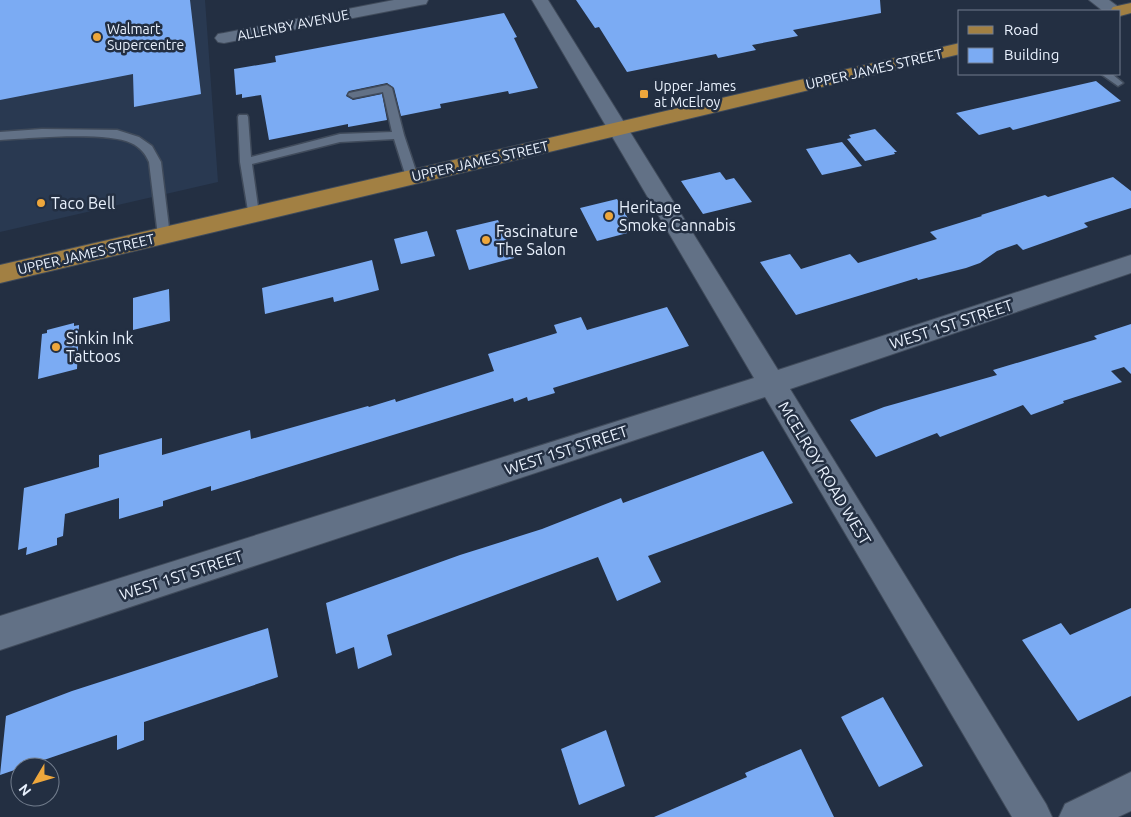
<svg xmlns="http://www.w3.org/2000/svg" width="1131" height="817" viewBox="0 0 1131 817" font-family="Ubuntu,sans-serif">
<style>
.built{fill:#293951}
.building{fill:#7babf3}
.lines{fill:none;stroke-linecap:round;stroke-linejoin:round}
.service-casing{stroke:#404b5b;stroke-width:3}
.minor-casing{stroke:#404b5b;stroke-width:2}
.primary-casing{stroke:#404b5b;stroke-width:2}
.service{fill:#627186;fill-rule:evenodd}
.minor{fill:#627186;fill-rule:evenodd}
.primary{fill:#a28043;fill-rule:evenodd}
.poi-dot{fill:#eea73c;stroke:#232f42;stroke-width:2}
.labels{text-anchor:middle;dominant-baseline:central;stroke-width:5;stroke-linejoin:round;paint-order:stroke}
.far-street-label{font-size:14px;fill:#e9f1fd;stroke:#232f42}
.far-poi-label{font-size:14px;fill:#e9f1fd;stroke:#232f42;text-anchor:start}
.poi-label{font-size:16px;fill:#e9f1fd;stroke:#232f42;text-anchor:start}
.street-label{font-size:16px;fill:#e9f1fd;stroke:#232f42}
</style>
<rect width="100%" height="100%" fill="#232f42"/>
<!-- built -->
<path class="built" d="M 0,0 L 205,0 L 218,182 L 0,232 Z"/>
<!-- building -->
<path class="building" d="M 0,0 L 190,0 L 201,94 L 134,107 L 133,74 L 0,100 Z
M 576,0 L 880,0 L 881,13 L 793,30 L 798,36 L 752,45 L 756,50 L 718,58 L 716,54 L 627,72 L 599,27 L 595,28 Z
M 504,13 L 517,37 L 514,38 L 538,88 L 509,94 L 508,91 L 440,104 L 441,108 L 401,116 L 394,88 L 387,83 L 349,91 L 346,96 L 353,100 L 382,94 L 387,120 L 348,127 L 348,124 L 269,140 L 261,95 L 242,98 L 242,94 L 236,95 L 234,69 L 276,62 L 275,56 Z
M 1096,81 L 1121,101 L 1013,130 L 1010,127 L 979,135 L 956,113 Z
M 875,129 L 897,152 L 894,152 L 895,154 L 865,161 L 847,139 L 851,138 L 849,135 Z
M 842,142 L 862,166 L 822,175 L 806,149 Z
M 720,172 L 726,180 L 734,178 L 752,202 L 703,214 L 681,181 Z
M 1113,177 L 1131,191 L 1131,208 L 1084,223 L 1088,227 L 1023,250 L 1017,244 L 997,251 L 980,263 L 966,268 L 918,280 L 917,278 L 796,315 L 760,262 L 790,254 L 801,269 L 850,254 L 858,263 L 937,239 L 930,232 L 982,216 L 981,215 L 1045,195 L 1048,197 Z
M 617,199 L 635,231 L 597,241 L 580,208 Z
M 498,220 L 514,258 L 469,270 L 456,230 Z
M 427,231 L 435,256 L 401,264 L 394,239 Z
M 372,260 L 379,290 L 334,302 L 333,297 L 265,314 L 262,288 Z
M 169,289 L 170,321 L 133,330 L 133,298 Z
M 667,307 L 689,346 L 553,388 L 555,393 L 528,401 L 527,397 L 514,402 L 513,398 L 211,491 L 211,486 L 163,501 L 163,506 L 119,519 L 119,498 L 65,514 L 63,536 L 57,538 L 57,545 L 26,555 L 27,547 L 18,550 L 24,488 L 99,467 L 99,455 L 162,438 L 162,455 L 250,430 L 251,439 L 368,406 L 369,407 L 395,399 L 396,402 L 494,371 L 488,354 L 557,333 L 554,325 L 581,317 L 587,330 Z
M 74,323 L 74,326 L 79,325 L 77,369 L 38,379 L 42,334 L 47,333 L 47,330 Z
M 1131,324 L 1131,374 L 1124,367 L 1111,371 L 1122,382 L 1063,401 L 1064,403 L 1031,415 L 1023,405 L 940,437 L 937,433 L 876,457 L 850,420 L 884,407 L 997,375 L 993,370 L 1097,339 L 1094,336 Z
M 763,451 L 793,503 L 648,556 L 661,582 L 617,601 L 598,557 L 387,635 L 392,655 L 358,669 L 354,647 L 336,654 L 326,603 L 460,555 L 542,529 L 621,498 L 623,503 Z
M 1131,608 L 1131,696 L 1078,721 L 1022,640 L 1061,623 L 1070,635 Z
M 268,628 L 278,677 L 144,722 L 144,740 L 117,750 L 117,735 L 0,775 L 6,716 L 72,691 Z
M 883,697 L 923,766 L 879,787 L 841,717 Z
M 606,730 L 625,786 L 579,805 L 561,749 Z
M 801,749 L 834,817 L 654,817 L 747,777 L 745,773 Z"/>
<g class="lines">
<!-- service casing -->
<g class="service-casing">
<path id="service" d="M 1101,74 L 1112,74 L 1123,83 L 1118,86 Z
M 387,85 L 392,88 L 404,135 L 418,177 L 416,180 L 408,180 L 406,177 L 394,139 L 340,142 L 252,164 L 259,214 L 257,217 L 249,217 L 240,162 L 238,117 L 239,115 L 247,115 L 248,117 L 251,157 L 340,134 L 392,132 L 383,92 L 353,98 L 348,95 L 349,93 Z
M 42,129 L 117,130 L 139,137 L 152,146 L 161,162 L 170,236 L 168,239 L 160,239 L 158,236 L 149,162 C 145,153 140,147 131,143 C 108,131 28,138 0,140 L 0,132 Z"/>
</g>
<!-- minor casing -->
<g class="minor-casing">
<path id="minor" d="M 394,0 L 428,0 L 426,4 L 420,5 L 224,43 L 218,42 L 215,38 L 218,34 L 224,33 Z
M 532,0 L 548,0 L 778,370 L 1131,255 L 1131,273 L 790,389 L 1046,804 L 1052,817 L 1012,817 L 765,397 L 0,650 L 0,616 L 754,378 Z
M 1089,0 L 1109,0 L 1124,11 L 1120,15 L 1120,11 L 1103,11 Z
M 1131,772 L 1131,811 L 1118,817 L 1059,817 L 1065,804 Z"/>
</g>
<!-- primary casing -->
<g class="primary-casing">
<path id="primary" d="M 1131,3 L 1131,13 L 1120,16 L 1120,11 L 1110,11 L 1113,7 Z
M 960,43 L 960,54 L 0,283 L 0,265 Z"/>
</g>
<!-- service -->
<use href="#service" class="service"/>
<!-- minor -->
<use href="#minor" class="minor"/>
<!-- primary -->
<use href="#primary" class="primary"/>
</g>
<!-- markers -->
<g class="poi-dot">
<circle cx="97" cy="37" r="5"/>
<rect x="639" y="89" width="10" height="10" rx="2.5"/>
<circle cx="41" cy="203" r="5"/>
<circle cx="609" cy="216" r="5"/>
<circle cx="486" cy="240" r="5"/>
<circle cx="56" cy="347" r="5"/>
</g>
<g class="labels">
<!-- far-street labels -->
<g class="far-street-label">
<text transform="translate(293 25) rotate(-11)">ALLENBY AVENUE</text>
<text transform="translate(874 69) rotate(-13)">UPPER JAMES STREET</text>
<text transform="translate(480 161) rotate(-13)">UPPER JAMES STREET</text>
<text transform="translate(86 254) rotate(-13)">UPPER JAMES STREET</text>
</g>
<!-- far-poi labels -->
<g class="far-poi-label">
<text x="107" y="29">Walmart<tspan x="107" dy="16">Supercentre</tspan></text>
<text x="654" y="86">Upper James<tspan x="654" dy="16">at McElroy</tspan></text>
</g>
<!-- poi labels -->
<g class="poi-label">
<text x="51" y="203">Taco Bell</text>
<text x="619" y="207">Heritage<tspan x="619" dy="18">Smoke Cannabis</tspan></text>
<text x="496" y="231">Fascinature<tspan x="496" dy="18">The Salon</tspan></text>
<text x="66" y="338">Sinkin Ink<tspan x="66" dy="18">Tattoos</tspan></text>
</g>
<!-- street labels -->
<g class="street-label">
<text transform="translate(951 324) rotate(-18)">WEST 1ST STREET</text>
<text transform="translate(566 450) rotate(-18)">WEST 1ST STREET</text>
<text transform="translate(825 473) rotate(59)">MCELROY ROAD WEST</text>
<text transform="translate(181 575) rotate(-18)">WEST 1ST STREET</text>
</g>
</g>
<!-- legend -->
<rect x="958" y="10" width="162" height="65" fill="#232f42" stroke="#727d8d"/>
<rect x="968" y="26" width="25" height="8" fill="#a28043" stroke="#727d8d"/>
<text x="1004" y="35" font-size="15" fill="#e9f1fd">Road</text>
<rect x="968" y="48" width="25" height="15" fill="#7babf3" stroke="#727d8d"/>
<text x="1004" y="60" font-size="15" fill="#e9f1fd">Building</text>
<!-- north arrow -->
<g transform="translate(35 782) rotate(232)"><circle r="24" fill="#232f42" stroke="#727d8d"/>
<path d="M0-4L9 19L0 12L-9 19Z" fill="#eea73c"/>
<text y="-8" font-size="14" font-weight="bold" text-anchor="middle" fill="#e9f1fd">N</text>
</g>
</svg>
